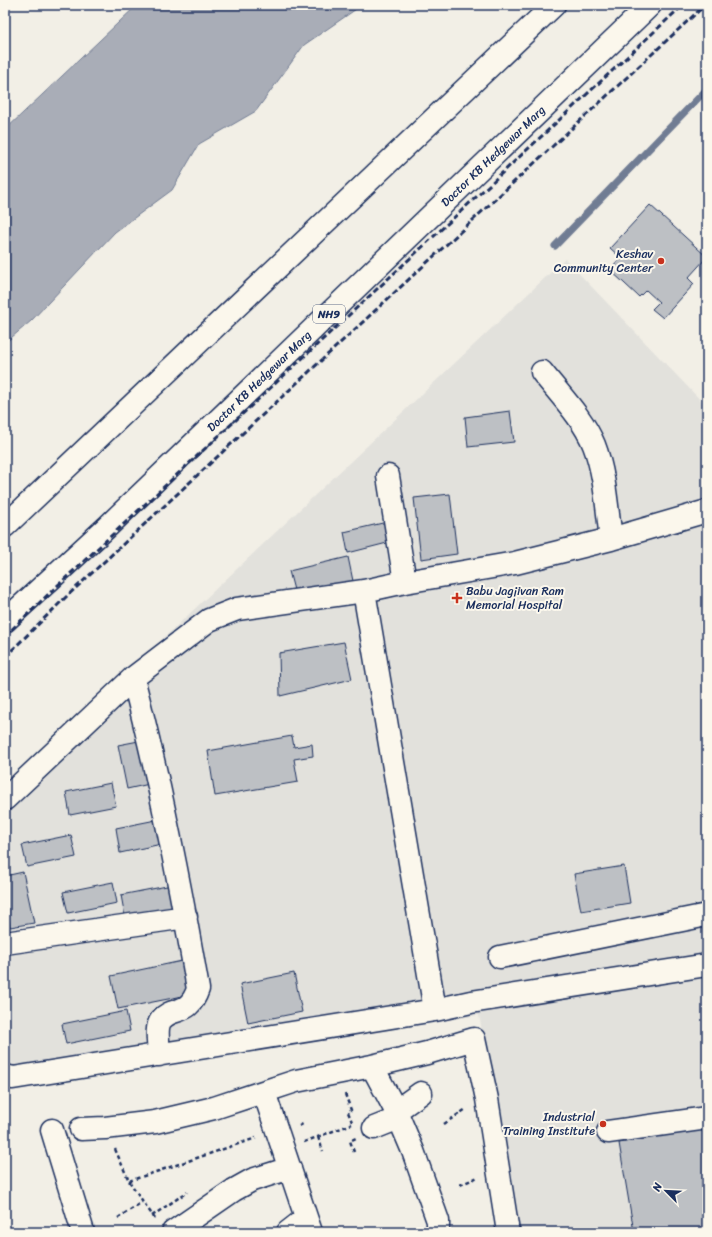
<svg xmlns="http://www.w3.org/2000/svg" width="712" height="1237" viewBox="0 0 712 1237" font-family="Sriracha,sans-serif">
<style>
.built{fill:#e2e1dc}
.water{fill:#a9adb7;stroke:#707b93}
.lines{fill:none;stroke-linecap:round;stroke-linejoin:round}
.stream{stroke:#707b93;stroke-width:7}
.building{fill:#bdc0c4;stroke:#1b2f5e}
.minor-casing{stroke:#1b2f5e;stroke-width:25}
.highway-casing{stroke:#1b2f5e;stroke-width:25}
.path{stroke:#1b2f5e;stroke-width:2.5;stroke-dasharray:4 3;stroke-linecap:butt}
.minor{stroke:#fbf7ec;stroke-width:22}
.highway{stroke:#fbf7ec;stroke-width:22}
.rail{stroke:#1b2f5e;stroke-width:3;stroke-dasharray:6 3;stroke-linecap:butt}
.poi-dot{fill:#c8321e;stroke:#fbf7ec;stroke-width:1.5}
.labels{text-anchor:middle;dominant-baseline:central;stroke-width:4;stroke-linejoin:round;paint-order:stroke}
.shield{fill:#fbf7ec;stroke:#5e6b89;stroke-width:1}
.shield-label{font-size:11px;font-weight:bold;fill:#1b2f5e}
.street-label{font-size:12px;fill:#1b2f5e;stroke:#fbf7ec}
.poi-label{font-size:12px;fill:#1b2f5e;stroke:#fbf7ec;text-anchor:end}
</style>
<rect width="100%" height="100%" fill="#f2efe6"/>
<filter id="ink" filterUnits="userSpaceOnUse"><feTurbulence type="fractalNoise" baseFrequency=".025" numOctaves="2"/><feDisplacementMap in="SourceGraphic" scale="8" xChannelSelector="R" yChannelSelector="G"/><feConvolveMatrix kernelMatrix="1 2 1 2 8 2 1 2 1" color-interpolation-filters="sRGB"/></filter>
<g filter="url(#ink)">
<!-- built -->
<path class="built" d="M 565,259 L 707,407 L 707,1232 L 520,1232 L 479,1015 L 5,1091 L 5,788 Z"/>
<!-- water -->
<path class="water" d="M 137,5 L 362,5 L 304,45 L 256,111 L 199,144 L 172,190 L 115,232 L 31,321 L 5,343 L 5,130 Z"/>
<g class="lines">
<!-- stream -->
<path class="stream" d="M 555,246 L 707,89"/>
</g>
<!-- building -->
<path class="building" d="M 650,205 L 707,257 L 688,278 L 694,284 L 663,318 L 652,309 L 659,302 L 646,290 L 639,297 L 610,270 L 621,258 L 610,248 Z
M 510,411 L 514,442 L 468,447 L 465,417 Z
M 450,494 L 457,554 L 421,559 L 414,498 Z
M 387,522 L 391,542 L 348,553 L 344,532 Z
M 348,557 L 353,581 L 295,594 L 289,571 Z
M 344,642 L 352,679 L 280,696 L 279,653 Z
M 292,736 L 294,747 L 312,744 L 313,756 L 294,759 L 298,782 L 215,796 L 208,751 Z
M 144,740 L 154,783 L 127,789 L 118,745 Z
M 111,783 L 116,806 L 70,815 L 66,792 Z
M 161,819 L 166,843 L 120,853 L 116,828 Z
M 71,835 L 76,857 L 27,867 L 22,845 Z
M 624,866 L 630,903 L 581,911 L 574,874 Z
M 23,872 L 34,923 L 10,927 L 5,902 L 5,876 Z
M 113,882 L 117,903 L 68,913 L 63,892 Z
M 172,885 L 177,907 L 125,917 L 121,895 Z
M 182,961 L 188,995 L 118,1009 L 111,976 Z
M 294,973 L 302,1012 L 248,1023 L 240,984 Z
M 126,1011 L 130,1031 L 66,1044 L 62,1024 Z
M 707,1128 L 707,1232 L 634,1232 L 619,1143 Z"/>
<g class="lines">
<!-- minor casing -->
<g class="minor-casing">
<path id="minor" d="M 542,372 C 560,395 583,418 594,445 C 605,473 607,509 611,539
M 388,476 L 405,582
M 364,591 L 435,1010
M 133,678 C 160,781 180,884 198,989 C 188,1018 173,1005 161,1020 C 155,1028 159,1045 159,1055
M 5,799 L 133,678 L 209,620 L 237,609 L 364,591 L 405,582 L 515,563 L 611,539 L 707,511
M 5,943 L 186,917
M 500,957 L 707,915
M 372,1066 L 396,1111 L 413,1151 L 438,1221 L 438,1232
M 5,1076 L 13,1078 L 435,1010 L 471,1002 L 707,965
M 264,1092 L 311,1232
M 396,1111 L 421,1093
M 374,1128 L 399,1118
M 81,1129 L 105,1128 L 155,1122 L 214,1108 L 296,1081 L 372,1066 L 427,1053 L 474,1039 L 487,1099 L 508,1232
M 52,1130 L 83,1232
M 608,1132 L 707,1118
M 173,1232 L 234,1190 L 252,1180 L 290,1168
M 288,1232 L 306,1218"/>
</g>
<!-- highway casing -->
<g class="highway-casing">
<path id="highway" d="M 5,526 L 554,5
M 5,621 L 107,527 L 650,5"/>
</g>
<!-- path -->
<path class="path" d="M 345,1094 L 351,1110 L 348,1112 L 352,1122
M 444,1124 L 466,1109
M 299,1126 L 305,1123
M 318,1137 L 323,1151
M 304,1142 L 352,1124
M 115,1149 L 129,1181 L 155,1219
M 354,1152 L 350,1141 L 356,1138
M 129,1181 L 256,1138
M 460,1185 L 478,1177
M 152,1216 L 187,1192
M 118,1218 L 142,1202"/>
<!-- minor -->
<use href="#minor" class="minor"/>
<!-- highway -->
<use href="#highway" class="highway"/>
<!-- rail -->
<path class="rail" d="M 5,636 L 56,587 L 683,5
M 5,657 L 66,597 L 705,5"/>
</g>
</g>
<!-- markers -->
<g class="poi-dot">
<circle cx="661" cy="261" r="4"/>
<path d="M455 592h4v4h4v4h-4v4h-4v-4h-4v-4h4z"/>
<circle cx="603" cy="1124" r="4"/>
</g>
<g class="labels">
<!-- shield labels -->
<rect class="shield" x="313" y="305" width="32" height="18" rx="3"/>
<g class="shield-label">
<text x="329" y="314">NH9</text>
</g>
<!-- street labels -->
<g class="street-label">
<text transform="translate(493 156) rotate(-44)">Doctor KB Hedgewar Marg</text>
<text transform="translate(259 381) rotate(-44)">Doctor KB Hedgewar Marg</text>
</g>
<!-- poi labels -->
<g class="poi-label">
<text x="653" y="254">Keshav<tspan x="653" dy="14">Community Center</tspan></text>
<text x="466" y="591" text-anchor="start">Babu Jagjivan Ram<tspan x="466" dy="14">Memorial Hospital</tspan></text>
<text x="595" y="1117">Industrial<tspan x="595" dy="14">Training Institute</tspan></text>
</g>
</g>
<!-- margin -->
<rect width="712" height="1237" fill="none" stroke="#fbf7ec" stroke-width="20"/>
<rect x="10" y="10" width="692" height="1217" fill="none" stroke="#1b2f5e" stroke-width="1.5" filter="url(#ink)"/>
<!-- north arrow -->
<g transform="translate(666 1191) rotate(294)" stroke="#fbf7ec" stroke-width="3" paint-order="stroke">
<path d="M0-3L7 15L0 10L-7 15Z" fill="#1b2f5e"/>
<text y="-6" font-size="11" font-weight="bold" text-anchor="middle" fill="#1b2f5e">N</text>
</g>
</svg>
